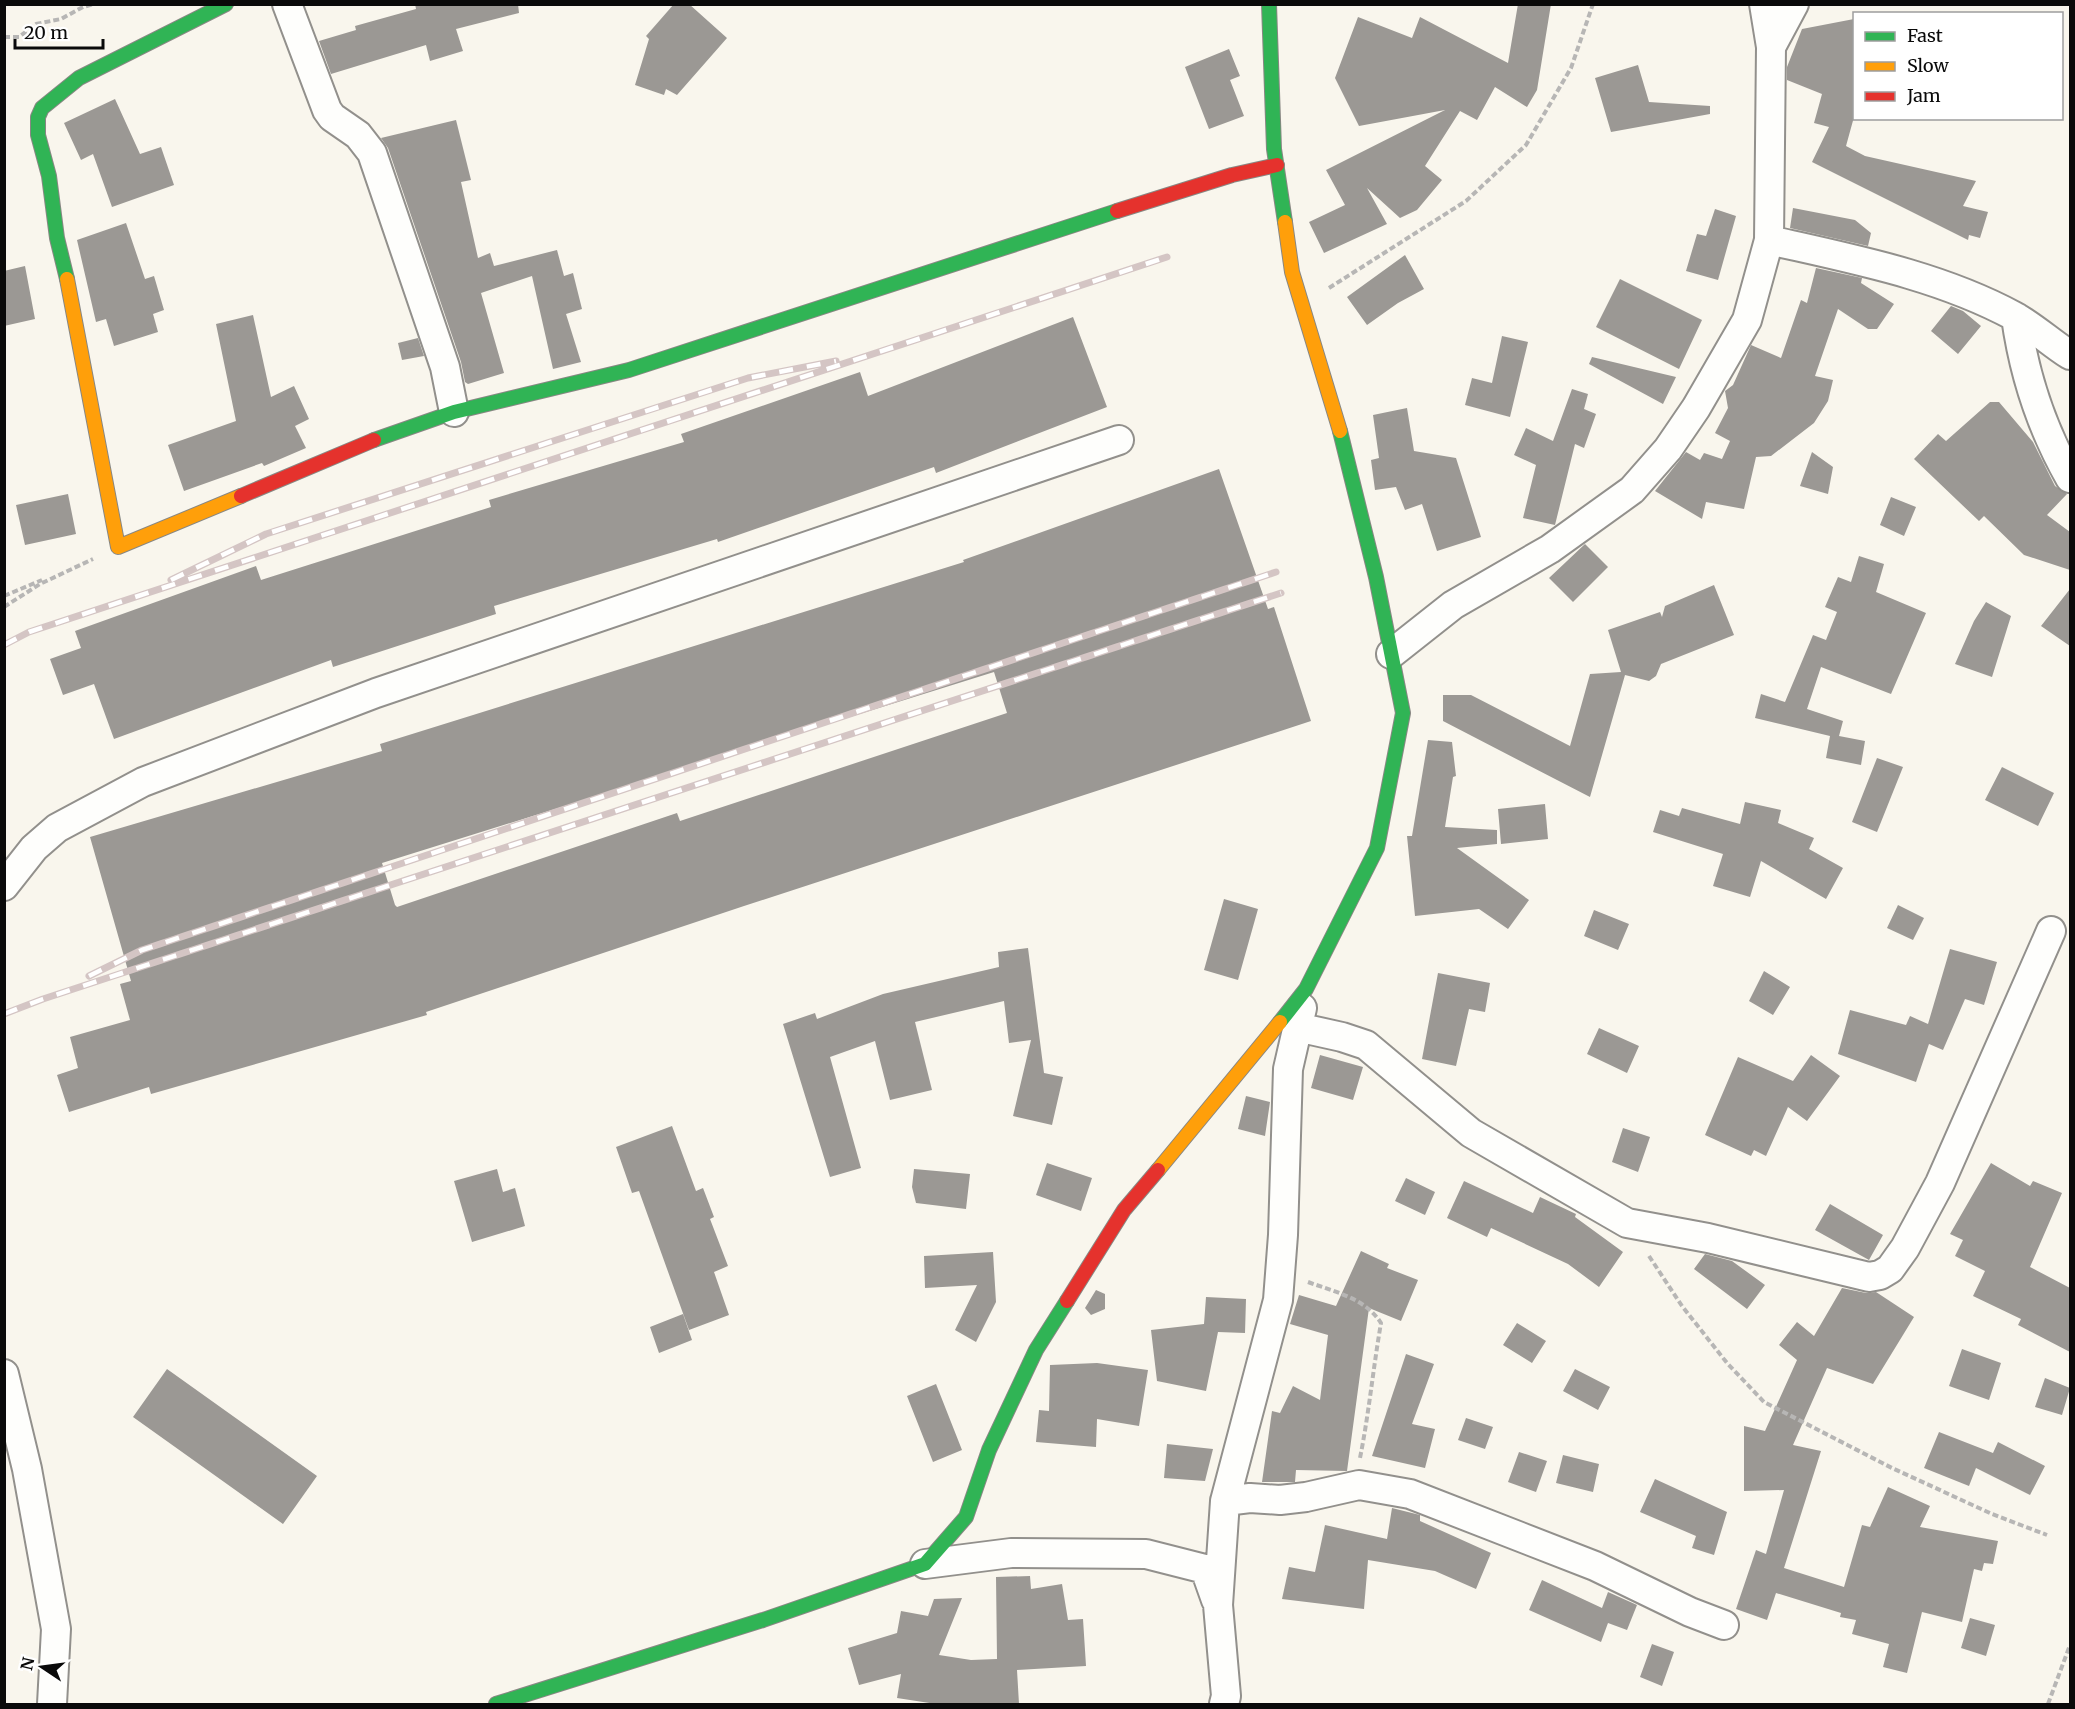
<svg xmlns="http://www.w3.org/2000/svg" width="2075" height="1709" viewBox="0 0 2075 1709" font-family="Merriweather,serif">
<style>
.building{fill:#9b9894;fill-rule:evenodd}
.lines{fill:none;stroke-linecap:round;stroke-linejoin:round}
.street-casing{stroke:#92908c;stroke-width:32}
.fast-casing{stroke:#888783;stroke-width:16}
.slow-casing{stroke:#888783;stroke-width:16}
.jam-casing{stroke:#888783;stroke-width:16}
.path{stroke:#b7b6b5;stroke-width:4;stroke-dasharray:6 3;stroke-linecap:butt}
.street{stroke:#fefefc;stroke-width:28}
.fast{stroke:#30b455;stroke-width:14}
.slow{stroke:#ff9f0a;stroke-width:14}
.jam{stroke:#e5322d;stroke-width:14}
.rail-casing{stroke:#d4c5c4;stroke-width:7}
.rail{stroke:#fff;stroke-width:4.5;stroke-dasharray:14;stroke-linecap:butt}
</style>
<rect width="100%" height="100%" fill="#f9f6ed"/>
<!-- building -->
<path class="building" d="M 415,4 L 518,4 L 519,13 L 456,29 L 463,51 L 430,61 L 426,45 L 331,74 L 319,41 L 356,30 L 355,26 L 416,9 Z
M 674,4 L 689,4 L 727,38 L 677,95 L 666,89 L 664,95 L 635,85 L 649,39 L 646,36 Z
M 1518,4 L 1551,4 L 1537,90 L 1527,107 L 1495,87 L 1477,120 L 1460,111 L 1425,166 L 1442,180 L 1417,210 L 1400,218 L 1367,188 L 1387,224 L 1324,253 L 1309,222 L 1345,205 L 1326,170 L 1445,110 L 1359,126 L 1335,78 L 1358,17 L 1412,38 L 1420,17 L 1508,63 Z
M 1854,19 L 1854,117 L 1846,146 L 1865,156 L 1976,181 L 1963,206 L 1988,212 L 1980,238 L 1969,235 L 1968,240 L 1812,162 L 1829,127 L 1814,123 L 1822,94 L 1787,80 L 1787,67 L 1802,29 Z
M 1229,49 L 1240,76 L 1230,80 L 1244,116 L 1209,129 L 1185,67 Z
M 1638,65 L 1649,102 L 1710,106 L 1710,114 L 1611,132 L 1595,78 Z
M 115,99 L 140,154 L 161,147 L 174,185 L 112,207 L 93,154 L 81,160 L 64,123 Z
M 456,120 L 471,180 L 461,182 L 478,258 L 490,253 L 494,266 L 557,250 L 564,276 L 573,273 L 582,309 L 566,314 L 581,362 L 553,369 L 532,276 L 481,293 L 504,373 L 468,384 L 465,382 L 461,362 L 388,148 L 381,138 Z
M 1793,208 L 1855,220 L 1871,233 L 1868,246 L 1790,228 Z
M 1715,209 L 1736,216 L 1718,280 L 1686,271 L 1697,234 L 1706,236 Z
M 126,223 L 145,279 L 154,276 L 164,310 L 153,314 L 158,332 L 114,346 L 106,319 L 96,322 L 77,240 Z
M 1405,255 L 1424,289 L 1398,303 L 1367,325 L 1347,297 Z
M 25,266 L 35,319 L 4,326 L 4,271 Z
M 1816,268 L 1862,278 L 1861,283 L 1894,304 L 1877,329 L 1868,329 L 1838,309 L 1815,376 L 1833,380 L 1828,401 L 1814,423 L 1771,456 L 1756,457 L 1744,509 L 1706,502 L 1702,519 L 1655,491 L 1686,452 L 1700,460 L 1704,453 L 1722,459 L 1730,441 L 1715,433 L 1728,408 L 1725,391 L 1733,385 L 1751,345 L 1781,358 L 1801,300 L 1807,303 Z
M 1620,279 L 1702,320 L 1679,369 L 1596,327 Z
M 1951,306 L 1963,311 L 1981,326 L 1958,354 L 1931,331 Z
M 253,315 L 271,397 L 294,386 L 309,419 L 295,426 L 306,448 L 264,466 L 262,463 L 184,491 L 168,445 L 236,421 L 216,324 Z
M 1073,317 L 1107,407 L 936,473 L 934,467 L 718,542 L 717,539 L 494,606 L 496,614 L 333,667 L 331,660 L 114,739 L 94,684 L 63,695 L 50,659 L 81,648 L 75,631 L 256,566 L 261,580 L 491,507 L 489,500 L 684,442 L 681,434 L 860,372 L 868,396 Z
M 1502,336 L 1528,342 L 1510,417 L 1465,405 L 1472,378 L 1492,383 Z
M 418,338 L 424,356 L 402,360 L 398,343 Z
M 1592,357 L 1676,377 L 1663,404 L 1589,364 Z
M 1572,389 L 1588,394 L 1584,409 L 1596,414 L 1584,448 L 1575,444 L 1555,525 L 1523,518 L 1536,465 L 1514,455 L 1526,428 L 1553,441 Z
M 1990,402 L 1999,402 L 2033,442 L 2055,486 L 2067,494 L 2047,515 L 2070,532 L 2070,570 L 2024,555 L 1984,516 L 1979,521 L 1914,459 L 1938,434 L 1946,441 Z
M 1407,408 L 1414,451 L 1456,458 L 1481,537 L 1437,551 L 1422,504 L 1405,510 L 1396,487 L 1375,490 L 1371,460 L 1379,458 L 1373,415 Z
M 1812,452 L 1833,467 L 1828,494 L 1800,486 Z
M 1219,469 L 1268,609 L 1274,607 L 1311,721 L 744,906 L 426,1012 L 427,1015 L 151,1094 L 149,1087 L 69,1112 L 57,1075 L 78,1068 L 70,1037 L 130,1020 L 120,984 L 131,981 L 90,837 L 382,751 L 380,744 L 964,562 L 963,560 ZM 994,672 L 1007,713 L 680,821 L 677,813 L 397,907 L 395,905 L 382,863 Z
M 68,494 L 76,534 L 25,545 L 16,505 Z
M 1891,497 L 1916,507 L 1904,536 L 1880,525 Z
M 1585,544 L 1608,567 L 1573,602 L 1549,578 Z
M 1859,556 L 1884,564 L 1876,592 L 1926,613 L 1891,694 L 1821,667 L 1807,709 L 1843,721 L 1839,736 L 1865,741 L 1861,765 L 1826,758 L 1830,736 L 1755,718 L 1761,694 L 1785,702 L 1813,635 L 1826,640 L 1837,612 L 1825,607 L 1838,577 L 1851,582 Z
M 1714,585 L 1734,635 L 1661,664 L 1656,676 L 1649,681 L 1625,675 L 1590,797 L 1443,721 L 1443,695 L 1471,695 L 1570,746 L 1590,674 L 1621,672 L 1608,630 L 1660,612 L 1662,617 L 1665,606 Z
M 2070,589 L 2070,646 L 2041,626 Z
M 1986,602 L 2011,616 L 1992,677 L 1955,664 L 1974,621 Z
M 1428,740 L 1452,742 L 1456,776 L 1453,777 L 1445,827 L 1497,830 L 1497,844 L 1457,848 L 1529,900 L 1508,929 L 1479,909 L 1415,916 L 1407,836 L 1412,836 Z
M 1877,758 L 1903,767 L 1877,832 L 1852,822 Z
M 2002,767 L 2054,793 L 2038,826 L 1985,800 Z
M 1745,802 L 1781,810 L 1778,823 L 1814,838 L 1809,849 L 1843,868 L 1826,899 L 1761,861 L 1750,897 L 1713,886 L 1723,854 L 1653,832 L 1660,810 L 1679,816 L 1682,808 L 1740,824 Z
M 1545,804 L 1548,839 L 1501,844 L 1498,809 Z
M 1224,899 L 1258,909 L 1238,980 L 1204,970 Z
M 1898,905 L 1924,918 L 1913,940 L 1887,928 Z
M 1594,910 L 1629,924 L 1618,950 L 1584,936 Z
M 1028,948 L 1044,1073 L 1063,1077 L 1052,1125 L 1013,1116 L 1031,1040 L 1009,1043 L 1004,1001 L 915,1022 L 932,1090 L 890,1100 L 875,1041 L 830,1057 L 861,1168 L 830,1177 L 783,1024 L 815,1013 L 817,1019 L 883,994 L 999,967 L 998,952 Z
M 1950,949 L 1997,962 L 1984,1005 L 1965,999 L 1943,1050 L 1929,1044 L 1916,1082 L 1838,1054 L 1850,1010 L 1906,1025 L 1910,1016 L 1928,1024 Z
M 1764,971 L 1790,987 L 1773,1015 L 1749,1001 Z
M 1438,973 L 1490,983 L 1485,1012 L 1469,1009 L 1456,1066 L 1422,1059 Z
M 1599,1028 L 1639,1046 L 1627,1073 L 1587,1054 Z
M 1320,1055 L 1363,1067 L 1353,1100 L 1311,1088 Z
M 1811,1055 L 1840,1076 L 1807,1121 L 1788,1107 L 1766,1156 L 1754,1150 L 1751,1156 L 1705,1135 L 1738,1057 L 1793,1081 Z
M 1246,1096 L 1270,1102 L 1265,1136 L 1238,1129 Z
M 672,1126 L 696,1191 L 703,1188 L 714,1217 L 710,1219 L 728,1266 L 714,1272 L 729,1315 L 689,1330 L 639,1191 L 632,1193 L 616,1147 Z
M 1623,1128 L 1650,1137 L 1638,1172 L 1612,1162 Z
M 1047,1163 L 1092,1178 L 1081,1211 L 1036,1195 Z
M 1991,1163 L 2030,1186 L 2033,1181 L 2062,1193 L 2030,1267 L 2070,1288 L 2070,1352 L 2018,1325 L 2021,1319 L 1973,1296 L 1985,1271 L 1955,1256 L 1963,1240 L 1950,1234 Z
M 497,1169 L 503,1192 L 515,1188 L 525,1226 L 472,1242 L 454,1181 Z
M 914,1169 L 970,1174 L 966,1209 L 916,1203 L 912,1187 Z
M 1406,1178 L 1435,1192 L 1425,1215 L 1395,1201 Z
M 1464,1181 L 1533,1213 L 1540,1197 L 1576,1214 L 1575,1217 L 1623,1252 L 1599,1287 L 1568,1264 L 1491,1228 L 1487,1237 L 1447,1218 Z
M 1830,1204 L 1883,1235 L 1869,1260 L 1815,1230 Z
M 1361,1251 L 1389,1264 L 1387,1268 L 1418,1280 L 1401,1321 L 1369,1308 L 1347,1471 L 1296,1470 L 1295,1482 L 1262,1482 L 1272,1411 L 1280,1413 L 1293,1386 L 1320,1400 L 1328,1335 L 1290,1324 L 1299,1295 L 1336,1306 Z
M 993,1252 L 996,1302 L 976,1342 L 955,1330 L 977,1285 L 925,1288 L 924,1256 Z
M 1705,1254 L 1732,1261 L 1765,1285 L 1747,1309 L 1694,1269 Z
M 1842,1288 L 1866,1293 L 1876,1292 L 1914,1317 L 1873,1384 L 1827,1368 L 1793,1445 L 1821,1451 L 1784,1568 L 1844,1587 L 1862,1525 L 1870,1527 L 1888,1487 L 1930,1506 L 1920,1527 L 1998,1541 L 1993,1564 L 1984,1563 L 1982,1571 L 1974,1569 L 1962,1622 L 1922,1612 L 1907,1673 L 1883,1667 L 1889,1644 L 1852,1634 L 1856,1620 L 1840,1617 L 1841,1613 L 1776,1593 L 1767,1620 L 1736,1609 L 1756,1550 L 1766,1554 L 1784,1490 L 1744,1491 L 1744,1426 L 1765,1431 L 1797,1360 L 1779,1345 L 1797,1322 L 1814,1336 Z
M 1096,1290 L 1105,1294 L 1105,1309 L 1091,1315 L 1085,1308 Z
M 1206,1297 L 1246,1299 L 1245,1333 L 1218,1332 L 1206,1391 L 1157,1381 L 1151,1330 L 1204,1324 Z
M 683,1314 L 692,1340 L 659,1353 L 650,1327 Z
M 1517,1323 L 1546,1341 L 1532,1363 L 1503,1345 Z
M 1962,1349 L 2001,1363 L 1989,1400 L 1949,1386 Z
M 1406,1354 L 1434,1364 L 1412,1424 L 1435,1429 L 1425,1468 L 1372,1456 Z
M 1097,1363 L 1148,1370 L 1139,1426 L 1097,1419 L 1096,1447 L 1036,1442 L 1039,1410 L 1049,1411 L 1050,1365 Z
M 167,1369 L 317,1476 L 283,1524 L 133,1417 Z
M 1575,1369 L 1610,1387 L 1598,1410 L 1563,1391 Z
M 2045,1378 L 2070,1388 L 2062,1415 L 2035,1407 Z
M 936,1384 L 962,1450 L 933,1462 L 907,1396 Z
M 1466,1418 L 1493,1427 L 1485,1449 L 1458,1440 Z
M 1939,1432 L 1993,1453 L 1998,1442 L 2045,1466 L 2030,1495 L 1976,1468 L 1969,1486 L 1924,1468 Z
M 1167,1444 L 1213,1449 L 1205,1481 L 1164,1478 Z
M 1519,1452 L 1547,1461 L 1536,1492 L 1508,1482 Z
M 1563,1455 L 1599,1464 L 1593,1492 L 1556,1483 Z
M 1655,1479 L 1727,1512 L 1714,1555 L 1692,1548 L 1696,1536 L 1640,1512 Z
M 1392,1508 L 1420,1515 L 1420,1521 L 1491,1553 L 1476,1589 L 1435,1571 L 1368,1560 L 1364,1609 L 1282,1599 L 1289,1567 L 1315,1572 L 1325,1525 L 1387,1539 Z
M 1030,1576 L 1031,1589 L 1062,1584 L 1068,1620 L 1083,1619 L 1086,1666 L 1017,1670 L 1019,1704 L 936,1704 L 897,1698 L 901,1674 L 859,1685 L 848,1648 L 897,1633 L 901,1611 L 928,1616 L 934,1599 L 962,1598 L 939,1655 L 971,1660 L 997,1659 L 996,1577 Z
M 1542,1580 L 1602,1608 L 1608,1592 L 1637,1605 L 1627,1630 L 1608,1623 L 1601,1642 L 1529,1610 Z
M 1970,1618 L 1995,1625 L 1986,1656 L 1961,1648 Z
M 1652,1644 L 1674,1652 L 1662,1686 L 1640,1677 Z"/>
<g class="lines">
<!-- street casing -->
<g class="street-casing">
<path id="street" d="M 287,4 L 327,110 L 332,117 L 358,135 L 372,153 L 445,367 L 454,412
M 1771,47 L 1794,4
M 1769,240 C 1852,259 1938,275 2014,316 C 2034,327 2051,343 2070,355
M 2016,317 C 2024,375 2041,427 2070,478
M 1391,654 L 1453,605 L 1550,549 L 1632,490 L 1668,449 L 1696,408 L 1747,320 L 1769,240 L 1771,47 L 1764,4
M 4,886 L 34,848 L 57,828 L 143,782 L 376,693 L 1119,440
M 1297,1027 L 1342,1037 L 1366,1045 L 1471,1133 L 1627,1223 L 1708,1238 L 1869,1277 L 1880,1275 L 1890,1269 L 1905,1248 L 1940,1183 L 2051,931
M 4,1374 L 27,1469 L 56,1629 L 52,1704
M 1225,1501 L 1250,1498 L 1280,1500 L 1306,1497 L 1359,1485 L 1410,1494 L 1595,1566 L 1690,1612 L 1724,1625
M 925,1564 L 1011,1553 L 1146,1554 L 1205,1569 L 1216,1600
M 1224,1704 L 1226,1696 L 1218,1605 L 1225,1501 L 1278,1300 L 1283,1235 L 1288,1069 L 1302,1008"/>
</g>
<!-- fast casing -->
<g class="fast-casing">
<path id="fast" d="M 1269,4 L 1274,149 L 1285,222
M 67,279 L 57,238 L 49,176 L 38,135 L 38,117 L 42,108 L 79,78 L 226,4
M 374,440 L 454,412 L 629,370 L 1117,211
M 1280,1022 L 1306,989 L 1377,848 L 1403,713 L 1376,577 L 1340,431
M 496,1704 L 763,1620 L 925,1564 L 966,1517 L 989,1450 L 1036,1350 L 1067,1301"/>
</g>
<!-- slow casing -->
<g class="slow-casing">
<path id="slow" d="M 1285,222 L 1292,272 L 1340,431
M 67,279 L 118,547 L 241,496
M 1158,1170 L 1280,1022"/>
</g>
<!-- jam casing -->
<g class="jam-casing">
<path id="jam" d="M 1117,211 L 1232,175 L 1277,165
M 241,496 L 374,440
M 1067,1301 L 1124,1210 L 1158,1170"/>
</g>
<!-- path -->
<path class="path" d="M 4,37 L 19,37 L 36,24 L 61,19 L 83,7 L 94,4
M 1329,288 L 1466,201 L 1526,145 L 1571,68 L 1593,4
M 4,596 L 42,580
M 4,607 L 40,584 L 93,559
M 1649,1256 L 1682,1306 L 1727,1363 L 1764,1402 L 1892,1468 L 1992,1514 L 2047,1535
M 1308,1282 C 1335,1292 1365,1298 1381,1323 C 1373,1369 1369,1413 1360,1458
M 2048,1704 L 2070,1645"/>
<!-- street -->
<use href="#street" class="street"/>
<!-- fast -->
<use href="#fast" class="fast"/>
<!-- slow -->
<use href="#slow" class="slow"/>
<!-- jam -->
<use href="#jam" class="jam"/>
<!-- rail casing -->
<g class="rail-casing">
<path id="rail" d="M 171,580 L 266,534 L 748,378 L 836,361
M 4,645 L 29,632 L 1167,257
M 89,976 L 142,950 L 1276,572
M 4,1014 L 43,999 L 1281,593"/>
</g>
<!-- rail -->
<use href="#rail" class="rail"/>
</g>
<!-- border -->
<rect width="2075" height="1709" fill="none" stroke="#0a0a0a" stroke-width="12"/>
<!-- legend -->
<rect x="1853" y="12" width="210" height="108" fill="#ffffff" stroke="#9d9d9d" stroke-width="1.5"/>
<rect x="1865" y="32" width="30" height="9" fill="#30b455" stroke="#9d9d9d" stroke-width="1.5"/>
<text x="1907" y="42" font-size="18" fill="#0a0a0a">Fast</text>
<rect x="1865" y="62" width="30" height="9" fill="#ff9f0a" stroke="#9d9d9d" stroke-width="1.5"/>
<text x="1907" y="72" font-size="18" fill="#0a0a0a">Slow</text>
<rect x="1865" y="92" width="30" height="9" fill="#e5322d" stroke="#9d9d9d" stroke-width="1.5"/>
<text x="1907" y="102" font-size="18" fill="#0a0a0a">Jam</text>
<!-- north arrow -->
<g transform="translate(42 1667) rotate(283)" stroke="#ffffff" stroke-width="4.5" paint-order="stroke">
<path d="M0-4.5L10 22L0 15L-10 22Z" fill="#0a0a0a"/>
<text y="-9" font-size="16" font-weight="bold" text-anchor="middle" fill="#0a0a0a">N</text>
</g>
<!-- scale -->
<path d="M15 39v9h88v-9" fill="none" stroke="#0a0a0a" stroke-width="3"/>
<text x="24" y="39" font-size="18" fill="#0a0a0a" stroke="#ffffff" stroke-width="4.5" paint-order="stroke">20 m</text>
</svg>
